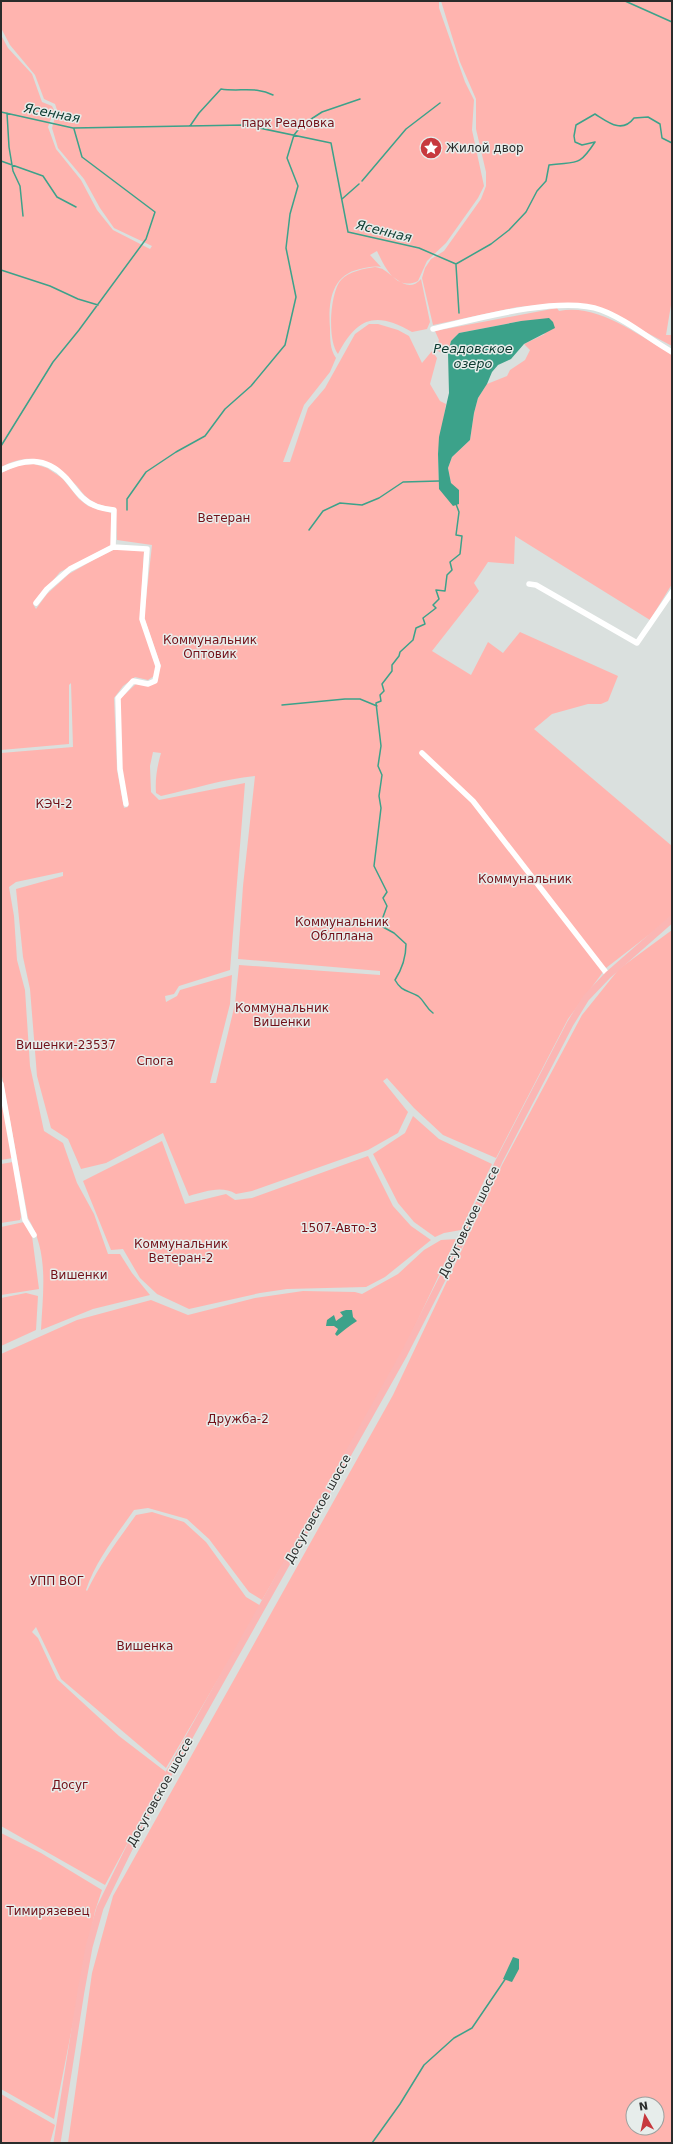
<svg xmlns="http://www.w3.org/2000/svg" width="673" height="2144" viewBox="0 0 673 2144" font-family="'DejaVu Sans',sans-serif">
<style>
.green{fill:#ffb4af;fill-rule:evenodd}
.water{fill:#3ca28a}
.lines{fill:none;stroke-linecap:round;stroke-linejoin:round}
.stream{stroke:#3ca28a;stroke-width:1.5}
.minor{stroke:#fff;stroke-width:5.5}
.major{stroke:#fbb6b4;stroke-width:7}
.labels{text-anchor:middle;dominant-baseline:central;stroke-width:3;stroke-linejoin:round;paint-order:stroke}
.park-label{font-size:12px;fill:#721018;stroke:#e7edeb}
.poi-label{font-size:12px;fill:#2a2c2b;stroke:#e7edeb;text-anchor:start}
.street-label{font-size:12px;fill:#2a2c2b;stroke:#e7edeb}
.water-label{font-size:13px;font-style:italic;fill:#0c3a30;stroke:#e7edeb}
</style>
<rect width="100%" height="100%" fill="#dae0de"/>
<!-- green -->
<path class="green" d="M 1,1 L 439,1 L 439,8 L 465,82 L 474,100 L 472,130 L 484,186 L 478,198 L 446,243 L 427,261 L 418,281 C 395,292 384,265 377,251 L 370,255 L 381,267 C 374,266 368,267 360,269 C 331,275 328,303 330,328 C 330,338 330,350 336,358 L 330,372 L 304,405 L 283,462 L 290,462 L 308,408 L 325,388 L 355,334 L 369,324 L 378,324 L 398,330 L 409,336 L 422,363 L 432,351 L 437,358 L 430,384 L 440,401 L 446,404 L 438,454 L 439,489 L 451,483 L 448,468 L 452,457 L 470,440 L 474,413 L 478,398 L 487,384 L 507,376 L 510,370 L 525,360 L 530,350 L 524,344 L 545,334 L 521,321 L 459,333 L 451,341 L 449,351 L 442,353 L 436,350 L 439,340 L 435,331 L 557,308 L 559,311 C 599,303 638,336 672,354 L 672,584 L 650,620 L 515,536 L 514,564 L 488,562 L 474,583 L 479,591 L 432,651 L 471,675 L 488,642 L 503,653 L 520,632 L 618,676 L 608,701 L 601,704 L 588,704 L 552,714 L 534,729 L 672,846 L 672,917 L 606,968 L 568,1019 L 496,1158 L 443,1135 L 414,1108 L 387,1078 L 383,1081 L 408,1112 L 398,1133 L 368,1150 L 252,1191 L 236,1194 C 221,1185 205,1192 189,1196 L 163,1133 L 106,1163 L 81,1169 L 68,1139 L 51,1128 L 37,1076 L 30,989 L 23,957 L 16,889 L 63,876 L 63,872 L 16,882 L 9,887 L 14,916 L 17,960 L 25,990 L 30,1066 L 44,1131 L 63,1143 L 77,1183 L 94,1214 L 108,1254 L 120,1254 L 132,1273 L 150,1295 L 93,1309 L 41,1330 C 43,1290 49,1253 28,1218 L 1,1071 L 1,753 L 73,747 L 71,683 L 69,685 L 69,744 L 1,750 L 1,473 L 19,465 L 34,464 L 47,468 L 62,478 L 79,499 L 88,506 L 111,513 L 111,545 L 60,572 L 33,604 L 36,609 L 47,594 L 69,574 L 95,559 L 115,549 L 144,551 L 140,618 L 156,665 L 154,676 L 148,680 L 135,677 L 123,686 L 114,698 L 117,770 L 124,808 L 128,807 L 121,764 L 119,700 L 137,683 L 150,685 L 161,666 L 144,617 L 152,545 L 117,540 L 116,508 C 109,507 98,505 92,501 C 86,498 81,491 77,486 C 52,461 35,450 1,467 L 1,35 L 8,48 L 32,74 L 42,102 L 52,106 L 54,110 L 48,127 L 56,149 L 81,180 L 97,210 L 113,230 L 150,249 L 152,246 L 114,228 L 100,208 L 84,179 L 58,148 L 52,128 L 57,110 L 55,104 L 44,99 L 35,75 L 10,45 L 1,28 ZM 153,752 L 161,753 C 157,767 155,779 156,793 L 161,796 C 193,789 223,779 255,776 L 243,886 L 238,959 L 380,971 L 380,975 L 239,965 L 235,1004 L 216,1083 L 210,1083 L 230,1004 L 232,975 L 180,990 L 177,996 L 166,1002 L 165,996 L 174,994 L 179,986 L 230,970 L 245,783 L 159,800 L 151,792 L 150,766 Z
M 441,1 L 672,1 L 672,299 L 666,335 L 672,335 L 672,346 L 602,309 L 564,303 L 517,307 L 433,325 L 422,278 L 425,268 L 431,259 L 444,251 L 481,199 L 486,186 L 486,172 L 476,129 L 476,99 L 460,62 Z
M 375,267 C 378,268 382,268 384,270 C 395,277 408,294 421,279 L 430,322 L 427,329 L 412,332 C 376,311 357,317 338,354 C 327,341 330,292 341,280 C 349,271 364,269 375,267 Z
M 672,930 L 672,2143 L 68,2143 L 92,1973 L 113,1896 L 393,1395 L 502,1165 L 582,1015 L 619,969 ZM 633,2104 L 657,2104 L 657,2128 L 633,2128 Z
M 1,1092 L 13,1158 L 1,1160 Z
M 413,1116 L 439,1139 L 492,1164 L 461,1230 L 444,1233 L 435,1237 L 414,1222 L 398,1203 L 373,1154 L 405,1133 Z
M 162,1141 L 185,1204 L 226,1194 L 235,1200 L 252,1198 L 368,1156 L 393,1206 L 411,1226 L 431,1240 L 385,1277 L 366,1287 L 287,1289 L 260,1293 L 189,1309 L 157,1294 L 140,1278 L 123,1249 L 111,1250 L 83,1181 Z
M 13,1162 L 21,1217 L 20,1220 L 1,1223 L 1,1164 Z
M 24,1222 L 32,1236 L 39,1289 L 1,1295 L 1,1227 Z
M 456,1239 L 390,1379 L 262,1600 L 249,1592 L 209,1539 L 187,1519 L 148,1508 L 134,1510 C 116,1536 96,1560 86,1590 L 87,1591 C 100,1564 118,1540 136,1515 L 152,1512 L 184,1522 L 206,1542 L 246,1597 L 261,1606 L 166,1768 L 61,1679 L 36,1627 L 32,1632 L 38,1638 L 57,1679 L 119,1736 L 166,1772 L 105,1885 L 1,1826 L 1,1354 L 77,1320 L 151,1300 L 188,1315 L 255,1298 L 303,1291 L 355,1292 L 362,1294 L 398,1274 L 424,1250 L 441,1240 Z
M 26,1293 L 38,1296 L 36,1330 L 1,1346 L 1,1298 Z
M 1,1833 L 41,1853 L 102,1890 L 95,1911 L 54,2119 L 1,2089 Z
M 1,2094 L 55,2125 L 50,2143 L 1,2143 Z"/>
<!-- water -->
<path class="water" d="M 549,318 L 553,322 L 555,328 L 524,344 L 511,359 L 498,365 L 492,372 L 487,384 L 478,398 L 474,413 L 470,440 L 452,457 L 448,468 L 451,483 L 459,490 L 459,504 L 453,506 L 439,489 L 438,454 L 439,437 L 449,393 L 448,353 L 451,341 L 459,333 L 521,321 Z
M 346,1310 L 352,1310 L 353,1317 L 357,1321 C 349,1326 343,1331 337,1336 L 335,1334 L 338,1329 L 334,1326 L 326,1326 L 327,1320 L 334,1315 L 336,1321 L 343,1316 L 340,1312 Z
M 513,1957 L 519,1959 L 519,1969 L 512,1982 L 503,1979 Z"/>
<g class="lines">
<!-- stream -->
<path class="stream" d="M 625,1 L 672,22
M 1,112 L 73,128 L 245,125 L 331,143 L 348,232 L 419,248 L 456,264 L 491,244 L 509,230 L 526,212 L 537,191 L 546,181 L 549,165 C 577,161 578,168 595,142 L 582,145 L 575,142 L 574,136 L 576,125 L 595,114 C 608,122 622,134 634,118 L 648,117 L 660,124 L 662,138 L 672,143
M 7,113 L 9,147 L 13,171 L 20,186 L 23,216
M 190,126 L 199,113 L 221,89 C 239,92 256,86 273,95
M 1,161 L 43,176 L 57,197 L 76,207
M 362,181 L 406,129 L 440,103
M 342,199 L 359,184
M 456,265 L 459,313
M 1,270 L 50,286 L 78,299 L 98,305
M 1,446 L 53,362 L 79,330 L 146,239 L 155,212 L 82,157 L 74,129
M 127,510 L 127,499 L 146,472 L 176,452 L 205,436 L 225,409 L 251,386 L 285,345 L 296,297 L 286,248 L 290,214 L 298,186 L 287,158 L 294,135 L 302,125 L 322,112 L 360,99
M 309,530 L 323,511 L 340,503 L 362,505 L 379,498 L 403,482 L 439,481
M 282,705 L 345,699 L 360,699 L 377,706
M 433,1013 C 425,1007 424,1000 418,996 C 407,990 401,991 395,980 C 402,969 406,958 406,944 L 394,933 L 383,927 L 383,917 L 387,906 L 383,898 L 387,892 L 374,866 L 381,808 L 379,796 L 382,775 L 378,766 L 381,746 L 376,703 L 381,701 L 380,695 L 384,691 L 382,684 L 392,671 L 392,665 L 399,656 L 400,652 L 413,640 L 416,628 L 425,624 L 423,618 L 436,608 L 433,605 L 439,599 L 436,590 L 445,591 L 447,575 L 452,570 L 450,562 L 460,554 L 462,536 L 456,535 L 459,512 L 456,504
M 372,2143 L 400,2104 L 424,2065 L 454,2038 L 472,2028 L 506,1978"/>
<!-- minor -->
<path class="minor" d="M 433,329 C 475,319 562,295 601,310 C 626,319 649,339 672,352
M 1,470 C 24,459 45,456 65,477 C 71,483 76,492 83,498 C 91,506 102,509 114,510 L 113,547
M 529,584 L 536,585 L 637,643 L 672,592
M 36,603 L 47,589 L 70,569 L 113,547 L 147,549 L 142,619 L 158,666 L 155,681 L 148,684 L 133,681 L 118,698 L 120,769 L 126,804
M 422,753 L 473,801 L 608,975
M 1,1084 L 25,1220 L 34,1235"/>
<!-- major -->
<path class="major" d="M 57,2143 L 81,1991 L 89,1947 L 100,1908 L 146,1814 L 404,1354 L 464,1236 L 499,1161 L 570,1024 L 586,998 L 608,975 L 672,919"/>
</g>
<!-- icons -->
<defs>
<g id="sight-disc" transform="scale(1.15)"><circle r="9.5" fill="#c7383d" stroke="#e7edeb"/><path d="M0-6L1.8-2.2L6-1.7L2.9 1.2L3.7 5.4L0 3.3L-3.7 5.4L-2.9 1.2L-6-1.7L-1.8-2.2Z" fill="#fff"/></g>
</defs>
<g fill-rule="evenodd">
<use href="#sight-disc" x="431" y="148"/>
</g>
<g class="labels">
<!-- park labels -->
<g class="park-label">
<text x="288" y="123">парк Реадовка</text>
<text x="224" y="518">Ветеран</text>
<text x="210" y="640">Коммунальник<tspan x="210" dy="14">Оптовик</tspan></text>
<text x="54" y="804">КЭЧ-2</text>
<text x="525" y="879">Коммунальник</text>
<text x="342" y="922">Коммунальник<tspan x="342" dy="14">Облплана</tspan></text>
<text x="282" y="1008">Коммунальник<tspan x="282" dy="14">Вишенки</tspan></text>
<text x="66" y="1045">Вишенки-23537</text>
<text x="155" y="1061">Спога</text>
<text x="339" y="1228">1507-Авто-3</text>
<text x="181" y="1244">Коммунальник<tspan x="181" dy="14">Ветеран-2</tspan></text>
<text x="79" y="1275">Вишенки</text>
<text x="238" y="1419">Дружба-2</text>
<text x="57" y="1581">УПП ВОГ</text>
<text x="145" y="1646">Вишенка</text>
<text x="70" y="1785">Досуг</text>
<text x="48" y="1911">Тимирязевец</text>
</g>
<!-- poi labels -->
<g class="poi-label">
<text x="446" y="148">Жилой двор</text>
</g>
<!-- street labels -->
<g class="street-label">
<text transform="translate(469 1222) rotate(-64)">Досуговское шоссе</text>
<text transform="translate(318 1509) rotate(-61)">Досуговское шоссе</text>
<text transform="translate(160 1792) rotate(-61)">Досуговское шоссе</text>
</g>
<!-- water labels -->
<g class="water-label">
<text transform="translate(52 113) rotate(11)">Ясенная</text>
<text transform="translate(384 231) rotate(14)">Ясенная</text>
<text x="473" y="348">Реадовское<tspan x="473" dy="15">озеро</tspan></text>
</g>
</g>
<!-- border -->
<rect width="673" height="2144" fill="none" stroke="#2a2c2b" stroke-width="4"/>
<!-- north arrow -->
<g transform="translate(645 2116) rotate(351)"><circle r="19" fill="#e7edeb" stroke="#9ba09e"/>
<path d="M0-3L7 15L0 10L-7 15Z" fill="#c7383d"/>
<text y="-6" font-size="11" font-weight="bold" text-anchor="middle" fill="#2a2c2b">N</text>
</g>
</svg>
